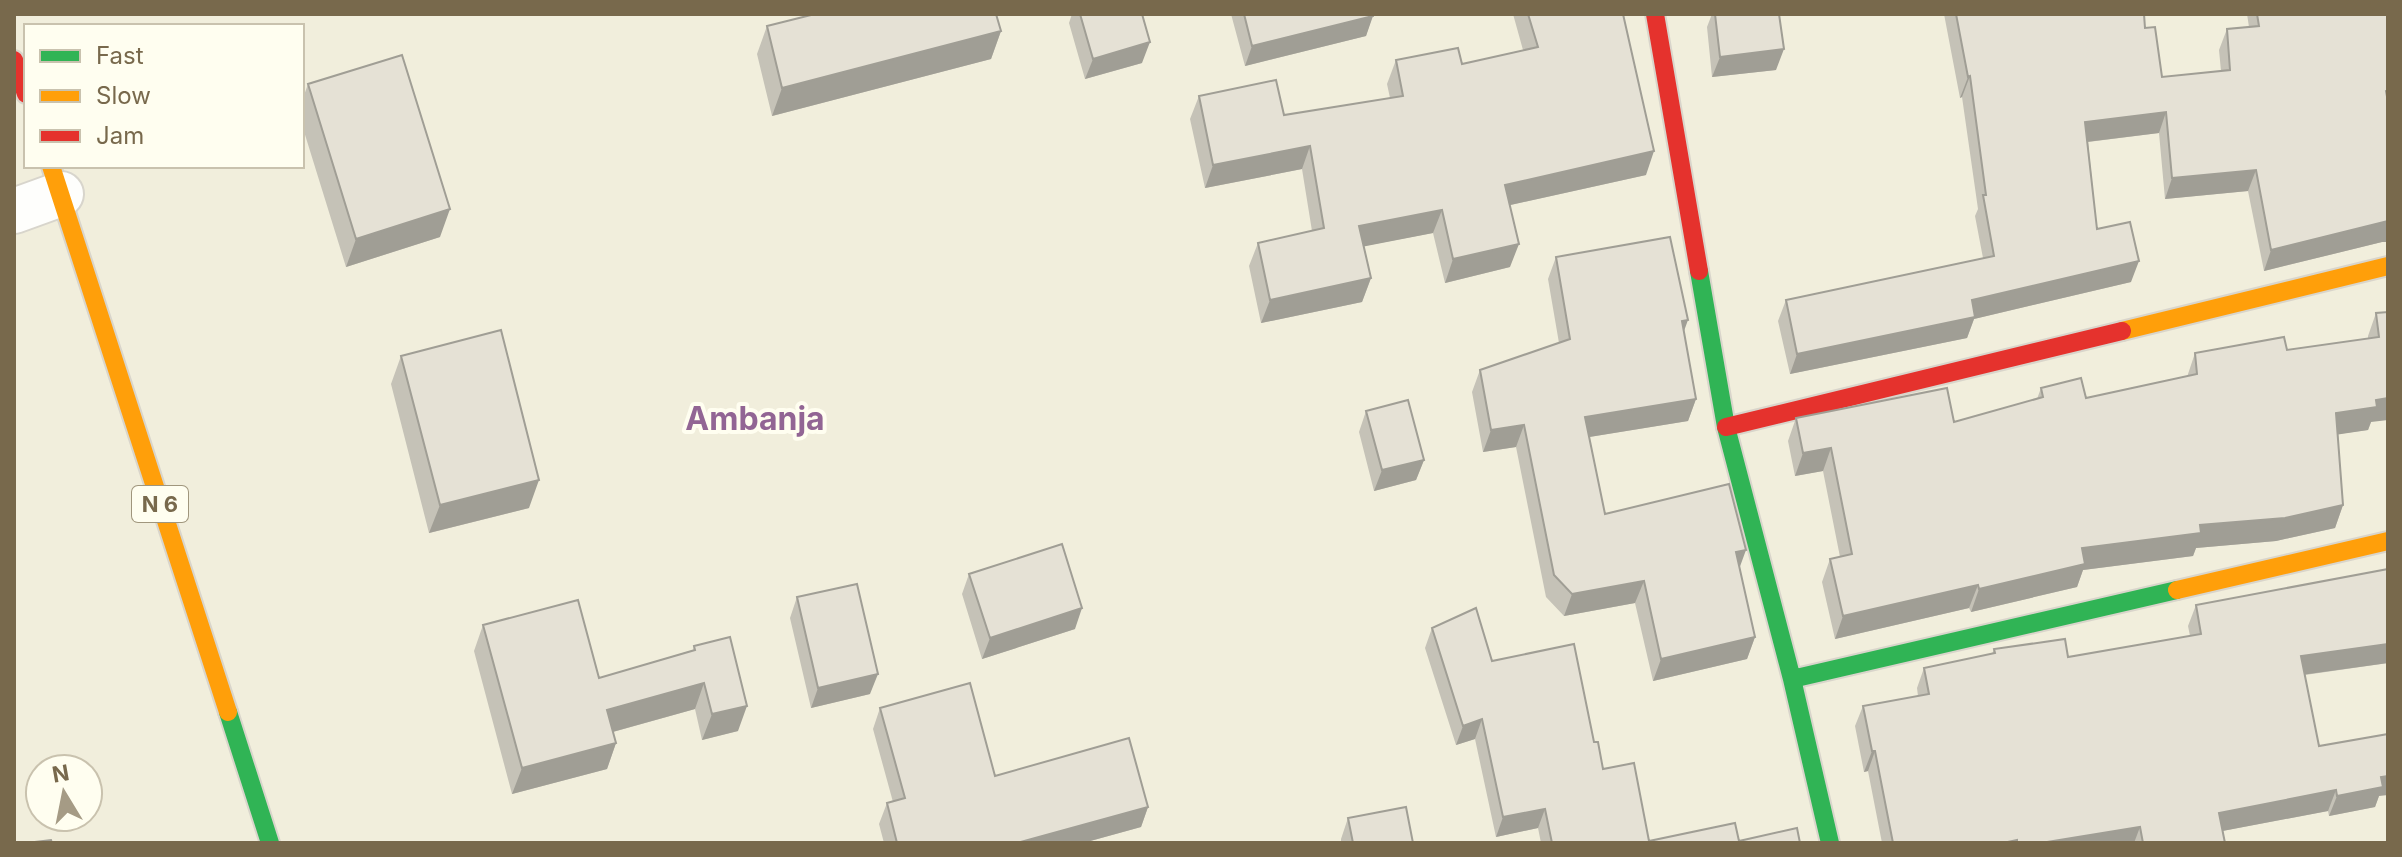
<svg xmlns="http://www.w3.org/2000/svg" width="2402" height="857" viewBox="0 0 2402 857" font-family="Inter,sans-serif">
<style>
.residential{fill:#f1eedc;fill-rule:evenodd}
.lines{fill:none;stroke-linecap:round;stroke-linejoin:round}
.street-casing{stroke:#d8d5cc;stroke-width:48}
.fast-casing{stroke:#d9d5cb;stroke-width:22}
.slow-casing{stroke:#d9d5cb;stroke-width:22}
.jam-casing{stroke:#d9d5cb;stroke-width:22}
.street{stroke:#fefefc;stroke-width:44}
.fast{stroke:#30b455;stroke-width:18}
.slow{stroke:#ff9f0a;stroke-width:18}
.jam{stroke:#e5322d;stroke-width:18}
.wall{fill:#c5c2b7}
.shaded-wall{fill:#a09e95}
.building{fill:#e5e1d5;stroke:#a09e95;stroke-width:2}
.labels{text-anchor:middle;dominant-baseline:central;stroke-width:8;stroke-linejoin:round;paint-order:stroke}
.shield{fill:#fffef0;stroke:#a0967d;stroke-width:2}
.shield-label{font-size:22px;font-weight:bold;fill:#78694c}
.district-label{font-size:32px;font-weight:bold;fill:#926594;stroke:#fffef0}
</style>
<rect width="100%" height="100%" fill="#f9f8ee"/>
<!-- residential -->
<path class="residential" d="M 14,14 L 2388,14 L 2388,843 L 14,843 ZM 26,26 L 302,26 L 302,166 L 26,166 ZM 40,769 L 88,769 L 88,817 L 40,817 Z"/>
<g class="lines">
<!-- street casing -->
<g class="street-casing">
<path id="street" d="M 14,211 L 61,194"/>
</g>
<!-- fast casing -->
<g class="fast-casing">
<path id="fast" d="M 1699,271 L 1726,427 L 1792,679 L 1830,843
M 1792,679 L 2177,590
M 228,712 L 270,843"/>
</g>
<!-- slow casing -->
<g class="slow-casing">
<path id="slow" d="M 51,166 L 228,712
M 2122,331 L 2388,266
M 2177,590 L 2388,541"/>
</g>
<!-- jam casing -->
<g class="jam-casing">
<path id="jam" d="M 1655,14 L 1699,271
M 14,60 L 26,94
M 1726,427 L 2122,331"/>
</g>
<!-- street -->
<use href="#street" class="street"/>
<!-- fast -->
<use href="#fast" class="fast"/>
<!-- slow -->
<use href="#slow" class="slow"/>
<!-- jam -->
<use href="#jam" class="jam"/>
</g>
<!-- wall -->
<path class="wall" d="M 1072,14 L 1142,14 L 1142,63 L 1085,79 L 1069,23 Z
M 1231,14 L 1373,14 L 1366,36 L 1245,66 Z
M 1513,14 L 1623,14 L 1646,175 L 1510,205 L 1510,267 L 1445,283 L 1433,233 L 1364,246 L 1371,278 L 1362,302 L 1261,323 L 1249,266 L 1258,243 L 1312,231 L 1302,169 L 1205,188 L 1190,119 L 1199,96 L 1284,115 L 1390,98 L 1387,84 L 1396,60 L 1462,64 L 1523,50 Z
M 1712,14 L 1779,14 L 1776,70 L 1712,77 L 1707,27 Z
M 1944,14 L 2144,14 L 2145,28 L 2162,77 L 2221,71 L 2219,50 L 2227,29 L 2249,27 L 2247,14 L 2388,14 L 2382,242 L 2264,271 L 2248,191 L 2165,199 L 2159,133 L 2088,142 L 2097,229 L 2131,282 L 1974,319 L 1967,338 L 1790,374 L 1778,321 L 1786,300 L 1983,258 L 1975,216 L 1978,209 L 1962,97 L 1960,98 Z
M 767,26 L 1001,31 L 991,59 L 772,116 L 757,54 Z
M 308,84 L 440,237 L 346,267 L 302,125 L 302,101 Z
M 1556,257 L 1684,332 L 1696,399 L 1688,421 L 1589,437 L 1605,514 L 1739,567 L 1755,637 L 1747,659 L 1653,681 L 1635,603 L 1564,616 L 1546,597 L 1516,447 L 1483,452 L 1472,392 L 1480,370 L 1559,343 L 1548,279 Z
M 2388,312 L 2371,422 L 2368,430 L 2338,434 L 2343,505 L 2335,528 L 2276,541 L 2196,548 L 2193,556 L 2083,570 L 2077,587 L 1971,612 L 1969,608 L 1835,639 L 1822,582 L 1830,559 L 1840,557 L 1823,471 L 1795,476 L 1788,441 L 1796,418 L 1954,422 L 2037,399 L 2041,388 L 2086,398 L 2187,377 L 2195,353 L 2287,350 L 2368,339 L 2368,336 L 2376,313 Z
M 401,356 L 529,508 L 429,533 L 391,384 Z
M 1366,411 L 1424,460 L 1416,480 L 1374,491 L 1359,432 Z
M 2388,569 L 2388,663 L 2305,675 L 2319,746 L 2379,796 L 2375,807 L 2329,816 L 2328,811 L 2222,831 L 2225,843 L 1882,843 L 1868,771 L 1864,772 L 1855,726 L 1863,706 L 1918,696 L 1917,688 L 1924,668 L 1992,654 L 1994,649 L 2068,657 L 2190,636 L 2188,626 L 2196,605 Z
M 969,574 L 1075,629 L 982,659 L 962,594 Z
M 797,597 L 870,694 L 811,708 L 790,618 Z
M 483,625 L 599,678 L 693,650 L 694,646 L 738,731 L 702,740 L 695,709 L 613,732 L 616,743 L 607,769 L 512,794 L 474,651 Z
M 1432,628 L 1492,661 L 1594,742 L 1603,769 L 1649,841 L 1800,843 L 1541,843 L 1538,828 L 1496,837 L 1475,739 L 1456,745 L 1425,648 Z
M 880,708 L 995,776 L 1148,807 L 1141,827 L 1083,843 L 884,843 L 879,824 L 887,803 L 893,802 L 873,729 Z
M 1348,818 L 1413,843 L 1341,843 L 1341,839 Z"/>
<!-- shaded-wall -->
<path class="shaded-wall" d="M 1373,16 L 1366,36 L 1245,66 L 1252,46 Z
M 1001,31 L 991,59 L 772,116 L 782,88 Z
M 1150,42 L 1142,63 L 1085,79 L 1093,59 Z
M 1784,49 L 1776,70 L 1712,77 L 1720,57 Z
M 1970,76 L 1962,97 L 1960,98 L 1968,77 Z
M 2166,112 L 2159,133 L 2078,143 L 2085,122 Z
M 1310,146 L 1302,169 L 1205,188 L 1213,165 Z
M 1654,151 L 1646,175 L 1497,208 L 1505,185 Z
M 2256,170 L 2248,191 L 2165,199 L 2172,178 Z
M 450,209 L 440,237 L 346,267 L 356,239 Z
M 1442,210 L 1433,233 L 1351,249 L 1359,226 Z
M 2388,221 L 2388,242 L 2382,242 L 2264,271 L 2271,250 Z
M 1519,244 L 1510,267 L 1445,283 L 1453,259 Z
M 2139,261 L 2131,282 L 1974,319 L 1967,338 L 1790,374 L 1797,354 L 1972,300 Z
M 1371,278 L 1362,302 L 1261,323 L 1270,300 Z
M 1688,320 L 1680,342 L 1682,321 Z
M 2388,398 L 2388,420 L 2371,422 L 2368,430 L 2328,436 L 2336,413 L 2376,400 Z
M 1696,399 L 1688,421 L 1577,439 L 1585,417 Z
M 1524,425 L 1516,447 L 1483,452 L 1491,430 Z
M 1831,448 L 1823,471 L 1795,476 L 1803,453 Z
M 1424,460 L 1416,480 L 1374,491 L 1382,470 Z
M 539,480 L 529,508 L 429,533 L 440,505 Z
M 2343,505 L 2335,528 L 2276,541 L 2196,548 L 2193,556 L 2083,570 L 2077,587 L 1971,612 L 1979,589 L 2082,548 L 2200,525 Z
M 1746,550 L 1738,572 L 1736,552 Z
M 1644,581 L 1635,603 L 1564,616 L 1572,594 Z
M 1978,585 L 1969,608 L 1835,639 L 1843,616 Z
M 1082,608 L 1075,629 L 982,659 L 990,638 Z
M 1755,637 L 1747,659 L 1653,681 L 1661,659 Z
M 2388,644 L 2388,663 L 2294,676 L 2301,656 Z
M 878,674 L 870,694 L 811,708 L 818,688 Z
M 704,683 L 695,709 L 598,736 L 607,710 Z
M 747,706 L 738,731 L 702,740 L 712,714 Z
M 1482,719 L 1475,739 L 1456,745 L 1463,726 Z
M 616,743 L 607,769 L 512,794 L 522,768 Z
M 1872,751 L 1875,751 L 1868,771 L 1864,772 Z
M 2388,776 L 2388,795 L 2379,796 L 2375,807 L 2329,816 L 2337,796 L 2381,777 Z
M 2336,790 L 2328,811 L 2212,833 L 2219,813 Z
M 1148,807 L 1141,827 L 1083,843 L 1017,843 Z
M 1545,809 L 1538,828 L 1496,837 L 1503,817 Z
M 2140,827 L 2134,843 L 2041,843 Z"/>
<!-- building -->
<path class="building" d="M 815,14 L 996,14 L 1001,31 L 782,88 L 767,26 Z
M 1080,14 L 1142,14 L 1150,42 L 1093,59 Z
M 1244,14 L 1373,14 L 1373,16 L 1252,46 Z
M 1528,14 L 1623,14 L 1654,151 L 1505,185 L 1519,244 L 1453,259 L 1442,210 L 1359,226 L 1371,278 L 1270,300 L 1258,243 L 1324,228 L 1310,146 L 1213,165 L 1199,96 L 1276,80 L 1284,115 L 1403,96 L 1396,60 L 1458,48 L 1462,64 L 1538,47 Z
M 1715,14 L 1779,14 L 1784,49 L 1720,57 Z
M 1956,14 L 2144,14 L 2145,28 L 2155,27 L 2162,77 L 2230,70 L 2227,29 L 2259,26 L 2257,14 L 2388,14 L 2388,90 L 2386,91 L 2388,102 L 2388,221 L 2271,250 L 2256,170 L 2172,178 L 2166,112 L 2085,122 L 2097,229 L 2130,222 L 2139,261 L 1972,300 L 1975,317 L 1797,354 L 1786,300 L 1994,256 L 1983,195 L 1986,195 L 1970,76 L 1968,77 Z
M 402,55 L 450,209 L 356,239 L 308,84 Z
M 1670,237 L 1688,320 L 1682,321 L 1696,399 L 1585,417 L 1605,514 L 1729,484 L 1746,550 L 1736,552 L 1755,637 L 1661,659 L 1644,581 L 1572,594 L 1554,575 L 1524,425 L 1491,430 L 1480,370 L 1570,339 L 1556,257 Z
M 2388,312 L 2388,398 L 2376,400 L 2377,407 L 2336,413 L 2343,505 L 2285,518 L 2200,525 L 2201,533 L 2082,548 L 2085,564 L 1979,589 L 1978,585 L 1843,616 L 1830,559 L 1852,554 L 1831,448 L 1803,453 L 1796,418 L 1947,388 L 1954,422 L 2043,397 L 2041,388 L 2081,378 L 2086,398 L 2197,374 L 2195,353 L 2284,337 L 2287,350 L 2379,337 L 2376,313 Z
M 501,330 L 539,480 L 440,505 L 401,356 Z
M 1408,400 L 1424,460 L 1382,470 L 1366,411 Z
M 1062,544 L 1082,608 L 990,638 L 969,574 Z
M 2388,569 L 2388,644 L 2301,656 L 2319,746 L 2388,734 L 2388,776 L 2381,777 L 2383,787 L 2337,796 L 2336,790 L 2219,813 L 2225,843 L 2143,843 L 2140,827 L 2041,843 L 2017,843 L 2017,840 L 2003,843 L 1893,843 L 1875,751 L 1872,751 L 1863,706 L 1929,694 L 1924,668 L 1995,653 L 1994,649 L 2065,639 L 2068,657 L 2201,634 L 2196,605 Z
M 857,584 L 878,674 L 818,688 L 797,597 Z
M 578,600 L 599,678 L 695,650 L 694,646 L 730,637 L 747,706 L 712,714 L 704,683 L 607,710 L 616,743 L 522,768 L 483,625 Z
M 1476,608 L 1492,661 L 1574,644 L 1594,742 L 1598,742 L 1603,769 L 1634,763 L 1649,841 L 1735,823 L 1739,841 L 1797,828 L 1800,843 L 1552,843 L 1545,809 L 1503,817 L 1482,719 L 1463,726 L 1432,628 Z
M 970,683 L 995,776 L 1129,738 L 1148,807 L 1017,843 L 897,843 L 887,803 L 905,798 L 880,708 Z
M 1406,807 L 1413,843 L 1353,843 L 1348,818 Z
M 51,840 L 52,843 L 26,843 Z"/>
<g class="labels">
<!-- shield labels -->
<rect class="shield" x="132" y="486" width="56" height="36" rx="6"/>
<g class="shield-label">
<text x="160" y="504">N 6</text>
</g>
<!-- district labels -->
<g class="district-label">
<text x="755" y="418">Ambanja</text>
</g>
</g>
<!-- border -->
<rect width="2402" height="857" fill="none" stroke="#78694c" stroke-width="32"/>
<!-- legend -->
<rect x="24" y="24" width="280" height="144" fill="#fffef0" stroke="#c9c2ae" stroke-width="2"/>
<rect x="40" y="50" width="40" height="12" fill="#30b455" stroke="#c9c2ae" stroke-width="2"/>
<text x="96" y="64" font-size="24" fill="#78694c">Fast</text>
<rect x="40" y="90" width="40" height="12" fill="#ff9f0a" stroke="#c9c2ae" stroke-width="2"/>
<text x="96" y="104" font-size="24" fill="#78694c">Slow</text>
<rect x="40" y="130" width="40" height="12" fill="#e5322d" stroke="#c9c2ae" stroke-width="2"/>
<text x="96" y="144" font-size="24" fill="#78694c">Jam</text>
<!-- north arrow -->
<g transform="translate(64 793) rotate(350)"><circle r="38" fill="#fffef0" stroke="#c9c2ae" stroke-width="2"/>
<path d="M0-6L14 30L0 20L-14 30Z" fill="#a59b85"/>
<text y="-12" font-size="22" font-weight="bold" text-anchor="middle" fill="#78694c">N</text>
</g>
</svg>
